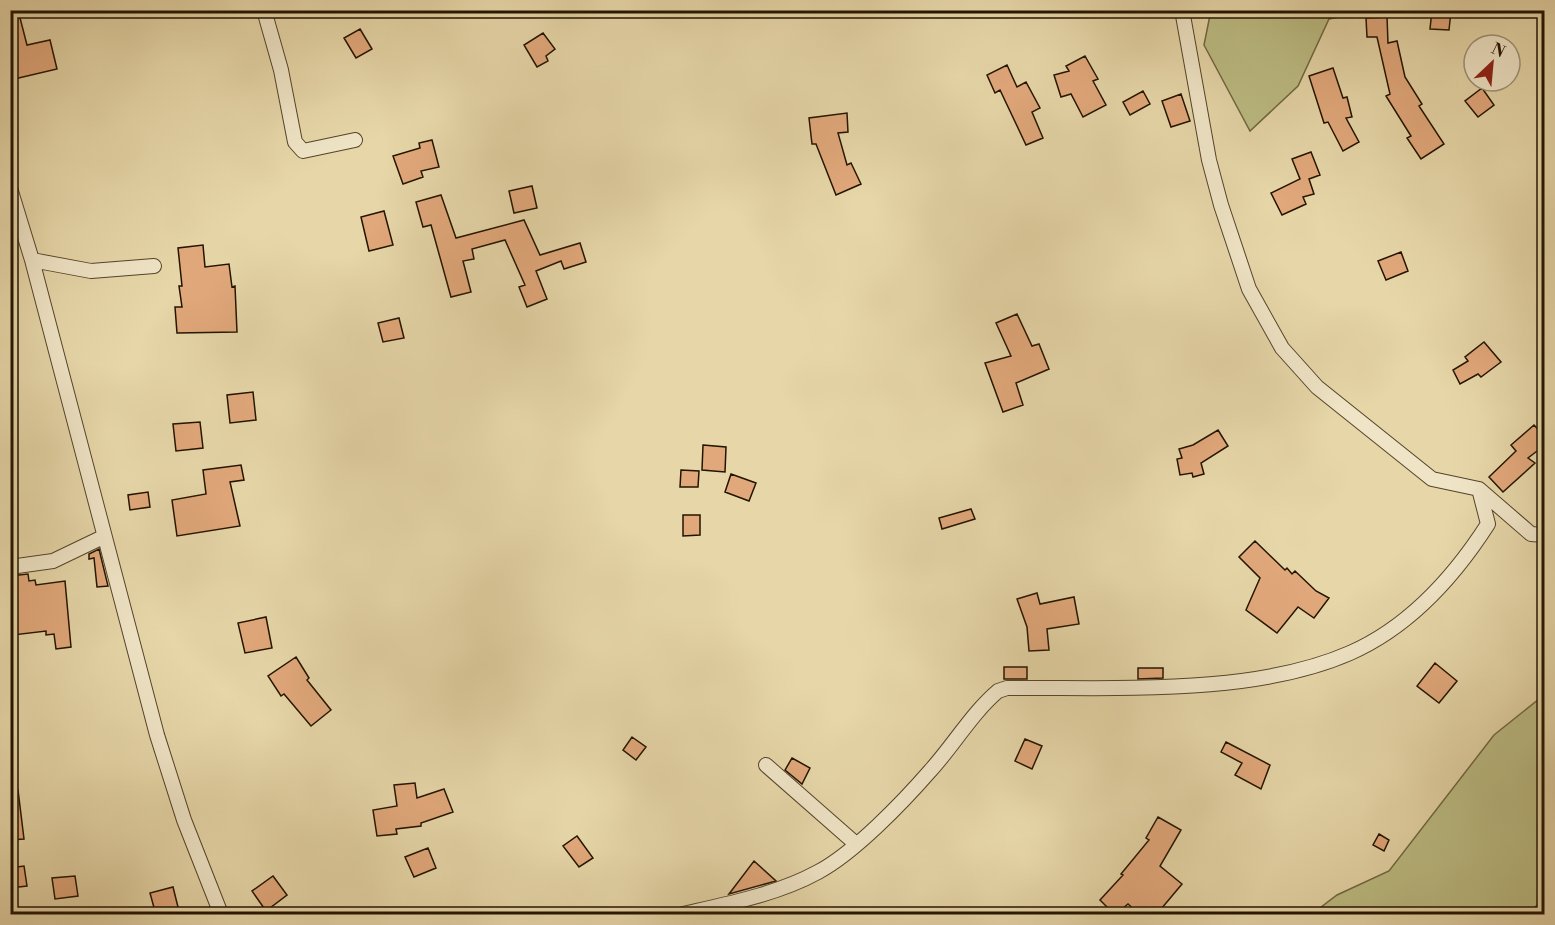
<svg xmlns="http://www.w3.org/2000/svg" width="1555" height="925" viewBox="0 0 1555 925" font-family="'Libre Bodoni',serif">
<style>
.green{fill:#bcbc83;stroke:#706842;stroke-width:1.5}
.building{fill:#e1a87b;stroke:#231400;stroke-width:1.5}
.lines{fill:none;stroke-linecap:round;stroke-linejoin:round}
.minor-casing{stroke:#54442a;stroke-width:16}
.minor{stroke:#efe4c6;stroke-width:14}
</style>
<rect width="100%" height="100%" fill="#e6d6a8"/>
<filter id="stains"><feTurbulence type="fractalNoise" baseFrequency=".00333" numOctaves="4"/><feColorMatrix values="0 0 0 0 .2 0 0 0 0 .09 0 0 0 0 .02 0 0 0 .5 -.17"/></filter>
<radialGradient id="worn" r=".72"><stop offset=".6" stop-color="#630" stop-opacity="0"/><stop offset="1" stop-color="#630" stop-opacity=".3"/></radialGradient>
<!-- green -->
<path class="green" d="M 1211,10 L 1371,10 L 1371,11 L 1329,19 L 1298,86 L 1250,131 L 1204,45 Z
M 1544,695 L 1544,898 L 1528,914 L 1312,914 L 1337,895 L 1389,871 L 1494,735 Z"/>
<!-- building -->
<path class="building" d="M 10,10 L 18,10 L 27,45 L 50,40 L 57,69 L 10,80 Z
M 1432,10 L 1451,11 L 1449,30 L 1430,29 Z
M 1387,17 L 1388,43 L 1397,41 L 1405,77 L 1422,104 L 1419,106 L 1444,144 L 1421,159 L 1407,138 L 1411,136 L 1386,96 L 1390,94 L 1377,37 L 1367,37 L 1366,18 Z
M 360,29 L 372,49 L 356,58 L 344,38 Z
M 543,33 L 555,49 L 546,56 L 548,61 L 537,67 L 524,45 Z
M 1085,56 L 1098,79 L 1093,81 L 1106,105 L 1083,117 L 1071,94 L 1061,97 L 1054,75 L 1069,71 L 1066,66 Z
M 1007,65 L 1017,87 L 1026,82 L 1040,108 L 1032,112 L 1043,138 L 1026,145 L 1000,90 L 995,93 L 987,75 Z
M 1333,68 L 1343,98 L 1347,97 L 1352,117 L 1346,118 L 1359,142 L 1343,151 L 1328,122 L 1324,123 L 1309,76 Z
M 1482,88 L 1494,105 L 1478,117 L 1465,101 Z
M 1143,91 L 1150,104 L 1130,115 L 1123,102 Z
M 1181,94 L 1190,121 L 1171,127 L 1162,101 Z
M 847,113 L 848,132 L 838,133 L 847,165 L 851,163 L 861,184 L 836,195 L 816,144 L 812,144 L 809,118 Z
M 432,140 L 439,167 L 421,171 L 423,177 L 403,184 L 393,156 L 420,148 L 419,143 Z
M 1311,152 L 1320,175 L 1309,179 L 1314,194 L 1303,197 L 1306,204 L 1282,215 L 1271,193 L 1300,179 L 1292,159 Z
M 532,186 L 537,208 L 514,213 L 509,191 Z
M 441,195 L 456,238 L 524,220 L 540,255 L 580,243 L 586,262 L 564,269 L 561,261 L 536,271 L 547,299 L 527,307 L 519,287 L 525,285 L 505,240 L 472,249 L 474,259 L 463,261 L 471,292 L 451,297 L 431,225 L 423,227 L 416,202 Z
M 384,211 L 393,245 L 369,251 L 361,217 Z
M 203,245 L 205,267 L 229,264 L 232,287 L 235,286 L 237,332 L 177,333 L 175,307 L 182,307 L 179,286 L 182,286 L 178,248 Z
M 1401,252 L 1408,271 L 1386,280 L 1378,261 Z
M 1017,314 L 1032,346 L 1039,344 L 1049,369 L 1016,383 L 1023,405 L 1003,412 L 985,363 L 1011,356 L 996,323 Z
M 399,318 L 404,338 L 383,342 L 378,323 Z
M 1484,342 L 1501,362 L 1481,377 L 1478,374 L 1460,384 L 1453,370 L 1468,361 L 1465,357 Z
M 253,392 L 256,420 L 230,423 L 227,395 Z
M 200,422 L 203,448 L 176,451 L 173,424 Z
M 1534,425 L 1545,437 L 1545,445 L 1528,458 L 1535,463 L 1503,492 L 1489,477 L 1516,451 L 1511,445 Z
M 1218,430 L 1228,446 L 1201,463 L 1204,474 L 1193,477 L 1192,473 L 1180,475 L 1177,459 L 1182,458 L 1179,449 L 1193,445 Z
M 703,445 L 726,447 L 725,472 L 702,470 Z
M 241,465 L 244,480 L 230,482 L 240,526 L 177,536 L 172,500 L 206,494 L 203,470 Z
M 681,470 L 699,471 L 698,487 L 680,487 Z
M 731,474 L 756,483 L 749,501 L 725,492 Z
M 148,492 L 150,507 L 130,510 L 128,495 Z
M 971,509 L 975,519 L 942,529 L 939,518 Z
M 683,515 L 700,515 L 700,535 L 683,536 Z
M 1255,541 L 1285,570 L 1287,568 L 1292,574 L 1295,571 L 1316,591 L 1329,598 L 1314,618 L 1298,607 L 1277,633 L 1246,610 L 1260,578 L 1239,557 Z
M 99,549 L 108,586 L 97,587 L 94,558 L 89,559 L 89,554 Z
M 28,574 L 29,581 L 35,580 L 36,585 L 65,581 L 71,647 L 56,649 L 54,634 L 46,635 L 46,631 L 13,635 L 10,576 Z
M 1037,593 L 1040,604 L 1074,597 L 1079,624 L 1047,629 L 1049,650 L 1029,651 L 1027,627 L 1017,599 Z
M 266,617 L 272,648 L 245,653 L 238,623 Z
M 296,657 L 309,678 L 307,680 L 331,710 L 311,726 L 284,694 L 281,696 L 268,676 Z
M 1435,663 L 1457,681 L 1439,703 L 1417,686 Z
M 1004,667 L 1027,667 L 1027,679 L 1004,679 Z
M 1138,668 L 1163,668 L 1163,678 L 1138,679 Z
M 632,737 L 646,747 L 636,760 L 623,750 Z
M 1025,739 L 1042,746 L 1032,769 L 1015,761 Z
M 1226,742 L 1270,765 L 1261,789 L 1235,775 L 1242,763 L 1221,752 Z
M 792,758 L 810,768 L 802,784 L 785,770 Z
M 415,783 L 417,798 L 444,789 L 453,812 L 421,823 L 421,826 L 396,829 L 397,834 L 377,836 L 373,810 L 397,806 L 394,785 Z
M 18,790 L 24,839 L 10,840 L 10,791 Z
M 1158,817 L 1181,830 L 1160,866 L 1182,884 L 1156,915 L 1140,915 L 1128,904 L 1115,915 L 1100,900 L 1123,875 L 1121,874 L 1149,840 L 1146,838 Z
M 1379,834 L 1389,840 L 1384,851 L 1373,845 Z
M 577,836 L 593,858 L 579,867 L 563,846 Z
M 428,848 L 436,868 L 414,877 L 405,857 Z
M 754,861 L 776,881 L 729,894 Z
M 24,866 L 27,886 L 10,888 L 10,868 Z
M 75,876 L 78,896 L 55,899 L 52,878 Z
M 273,876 L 287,895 L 266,911 L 252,891 Z
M 173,887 L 180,915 L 156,915 L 150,893 Z"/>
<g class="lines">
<!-- minor casing -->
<g class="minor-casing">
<path id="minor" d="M 264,10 L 281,70 L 295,142 L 303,151 L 355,140
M 1182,10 L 1209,160 L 1221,205 L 1249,289 L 1282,348 L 1317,387 L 1432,479 L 1479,489 L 1531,534 L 1544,535
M 10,188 L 32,260 L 157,735 L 184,820 L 221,914
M 32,260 L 91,271 L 154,266
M 10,567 L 53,561 L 103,537
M 766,765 L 856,844
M 683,914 C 727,904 778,894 818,872 C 854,853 903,802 930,771 C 953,746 972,713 998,691 L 1007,688 C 1113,687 1252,696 1350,653 C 1409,627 1454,577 1488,524 L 1479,489"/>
</g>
<!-- minor -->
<use href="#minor" class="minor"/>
</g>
<!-- margin -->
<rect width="1555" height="925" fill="none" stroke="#e6d6a8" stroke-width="36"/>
<rect x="12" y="12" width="1531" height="901" fill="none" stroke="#231400" stroke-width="3"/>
<rect x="18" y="18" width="1519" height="889" fill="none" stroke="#231400" stroke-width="1.5"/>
<!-- north arrow -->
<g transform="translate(1492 63) rotate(26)"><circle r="28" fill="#efe4c6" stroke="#9d9177" stroke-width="1.5"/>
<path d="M0-4.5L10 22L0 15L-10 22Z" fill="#8f2418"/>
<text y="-9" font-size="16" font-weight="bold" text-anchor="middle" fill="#231400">N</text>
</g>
<rect width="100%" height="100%" filter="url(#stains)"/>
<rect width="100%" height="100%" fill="url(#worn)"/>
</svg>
